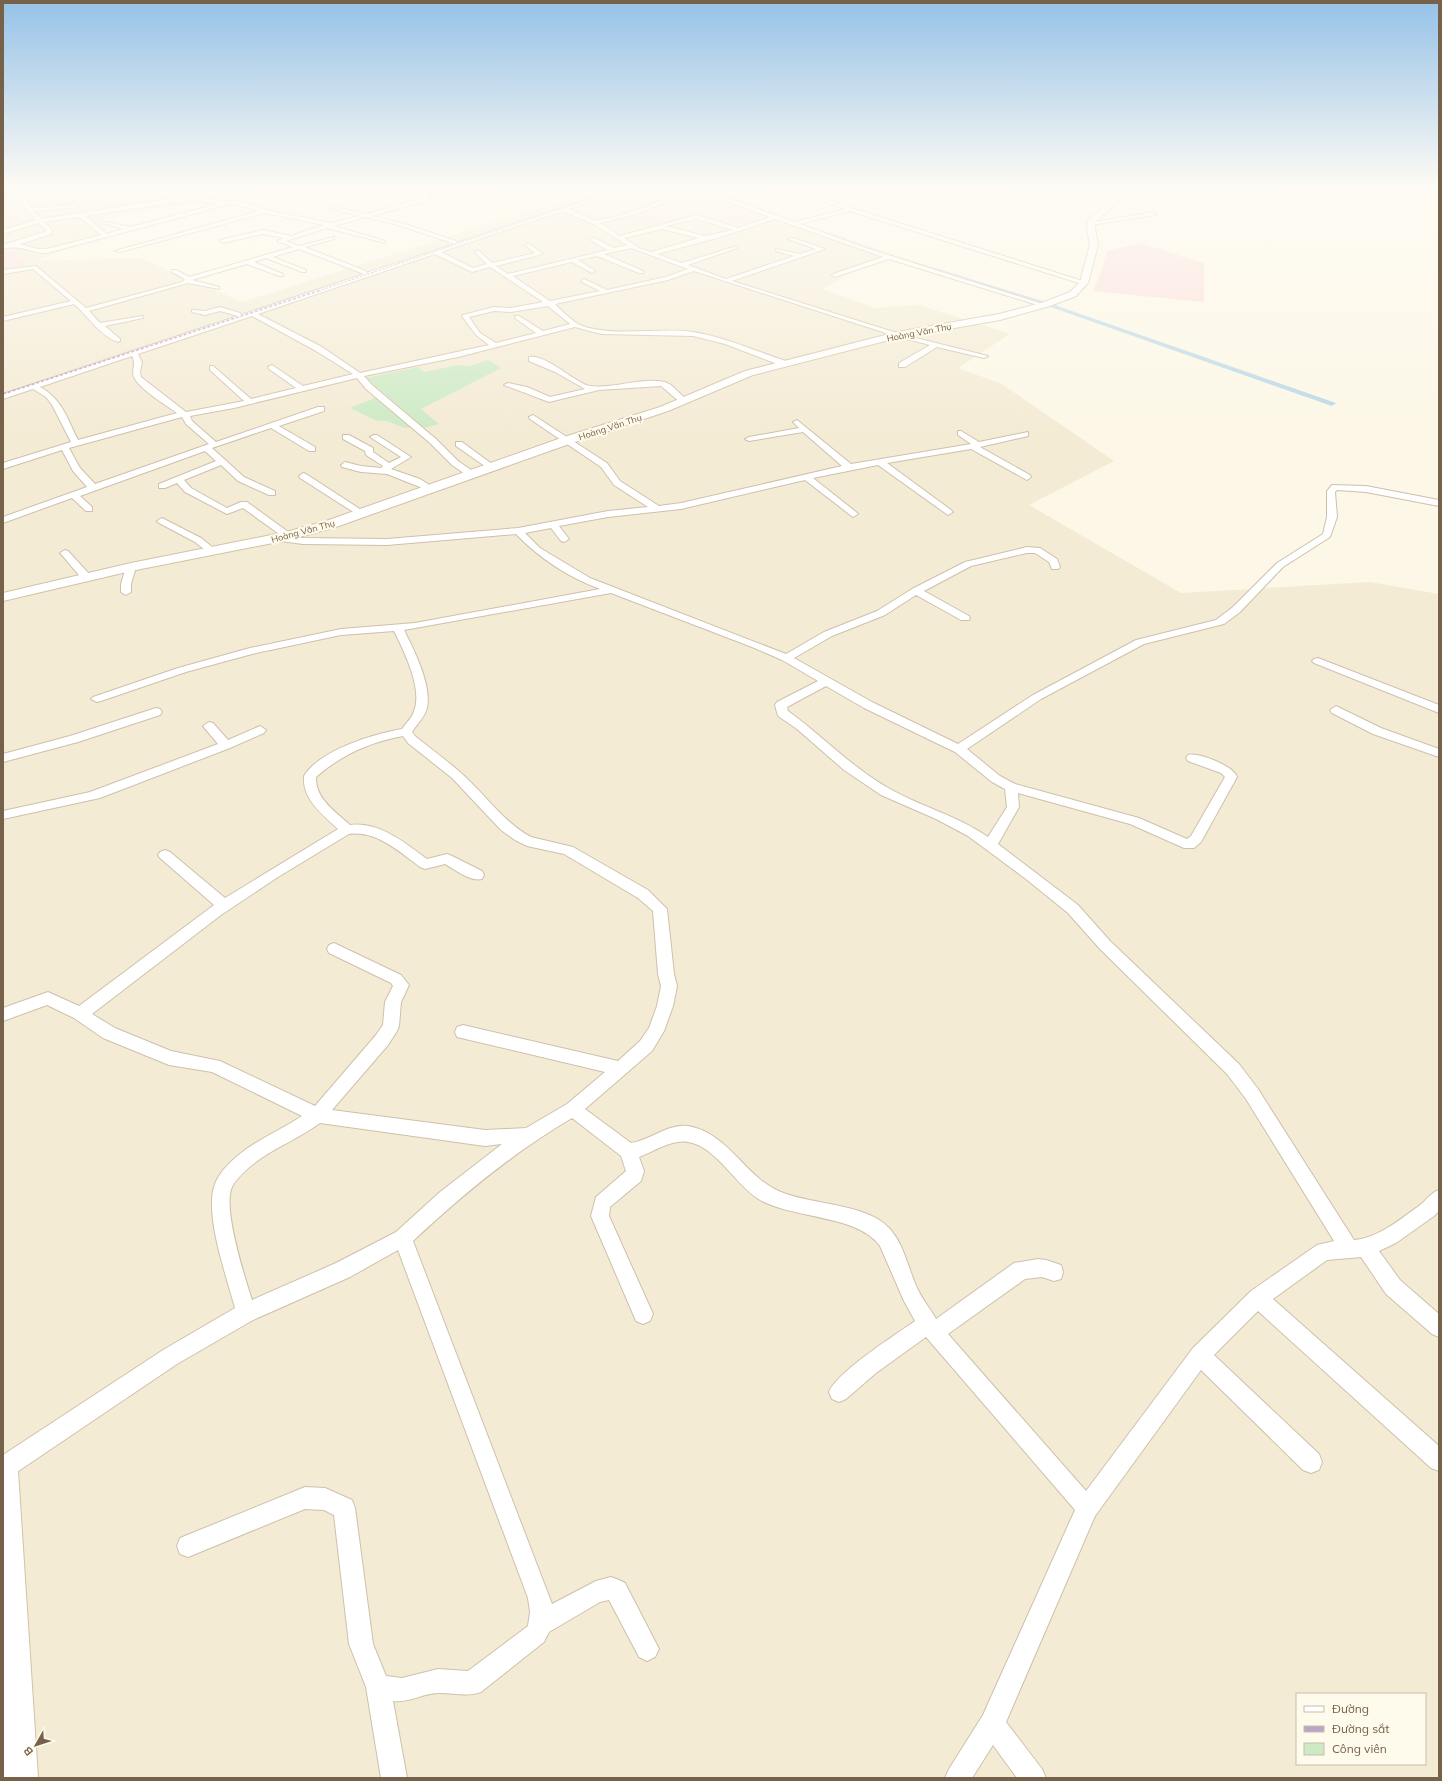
<svg xmlns="http://www.w3.org/2000/svg" width="1442" height="1781" viewBox="0 0 1442 1781" font-family="Mulish,sans-serif">
<style>
.residential{fill:#f4ebd4;fill-rule:evenodd}
.medical{fill:#fadbd9}
.green{fill:#cdeac4}
.lines{fill:none;stroke-linecap:round;stroke-linejoin:round}
.canal{fill:#bad8e6;fill-rule:evenodd}
.minor-casing{stroke:#cec0ac;stroke-width:2}
.secondary-casing{stroke:#d1c2a9;stroke-width:2}
.minor{fill:#fff;fill-rule:evenodd}
.secondary{fill:#fff;fill-rule:evenodd}
.rail-far1{stroke:#bca4c6;stroke-width:1;stroke-dasharray:2.5 1.5;stroke-linecap:butt}
.rail{stroke:#bca4c6;stroke-width:1.5;stroke-dasharray:3 2;stroke-linecap:butt}
.labels{text-anchor:middle;dominant-baseline:central;stroke-width:4;stroke-linejoin:round;paint-order:stroke}
.far-street-label{font-size:9px;fill:#76614b;stroke:#fffbec}
</style>
<rect width="100%" height="100%" fill="#fcf7e6"/>
<!-- residential -->
<path class="residential" d="M 3,187 L 287,187 L 104,219 L 106,235 L 35,261 L 140,258 L 242,302 L 605,187 L 697,187 L 887,252 L 822,289 L 875,308 L 919,305 L 1010,334 L 958,368 L 1002,384 L 1114,461 L 1029,505 L 1181,593 L 1370,582 L 1439,594 L 1439,1778 L 3,1778 ZM 1297,1694 L 1425,1694 L 1425,1764 L 1297,1764 Z"/>
<!-- medical -->
<path class="medical" d="M 1141,243 L 1206,264 L 1204,265 L 1204,302 L 1093,291 L 1101,272 L 1107,251 Z
M 7,251 L 17,253 L 29,266 L 3,271 L 3,252 Z"/>
<!-- green -->
<path class="green" d="M 488,360 L 501,368 L 421,409 L 439,424 L 424,428 L 366,378 L 418,367 L 424,372 L 458,365 L 470,366 Z
M 377,397 L 413,427 C 400,431 391,418 377,421 L 350,408 Z"/>
<g class="lines">
<!-- canal -->
<path class="canal" d="M 805,226 L 879,251 L 1049,303 L 1336,403 L 1332,406 L 1329,405 L 1045,305 L 875,253 L 805,228 Z"/>
<!-- minor casing -->
<g class="minor-casing">
<path id="minor" d="M 3,187 L 9,187 L 6,189 Z
M 17,187 L 23,187 L 24,193 L 75,190 L 73,193 L 25,196 L 31,208 L 77,205 L 80,207 L 34,211 L 41,219 L 245,187 L 256,187 L 203,198 L 211,200 L 243,202 L 266,210 L 331,223 L 360,216 L 329,208 L 329,206 L 366,214 L 425,198 L 418,195 L 436,187 L 444,187 L 426,195 L 431,197 L 430,200 L 372,216 L 405,224 L 456,241 L 456,243 L 624,187 L 632,187 L 569,209 L 596,221 L 628,213 L 693,189 L 689,187 L 697,187 L 795,222 L 845,209 L 777,187 L 785,187 L 1086,282 L 1086,284 L 1082,284 L 850,211 L 800,224 L 863,247 L 1046,305 L 1041,306 L 889,259 L 835,277 L 832,275 L 833,274 L 883,257 L 775,219 L 724,236 L 657,254 L 682,263 L 737,246 L 737,248 L 688,265 L 726,279 L 794,256 L 776,251 L 776,249 L 800,254 L 816,249 L 788,239 L 793,238 L 825,249 L 732,281 L 900,334 L 988,356 L 984,358 L 937,347 L 905,367 L 899,367 L 899,363 L 930,345 L 895,336 L 694,271 L 668,280 L 555,304 C 562,311 570,319 578,324 C 606,338 660,327 693,332 C 725,337 755,351 786,361 L 786,365 L 780,365 L 725,344 L 693,336 L 601,334 L 575,327 L 458,357 L 364,376 L 372,385 L 436,439 L 458,461 L 474,472 L 474,476 L 468,476 L 452,465 L 430,443 L 366,389 L 357,378 L 234,408 L 190,416 L 192,421 L 216,442 L 318,407 L 324,407 L 324,411 L 279,426 L 315,447 L 315,451 L 309,451 L 271,428 L 212,448 L 244,477 L 275,491 L 275,495 L 269,495 L 238,481 L 221,465 L 184,480 L 191,488 L 227,508 L 241,502 L 247,502 L 291,534 L 292,537 L 303,538 L 387,539 L 518,528 L 608,511 L 648,507 L 614,485 L 601,467 L 530,419 L 529,417 L 533,415 L 607,463 L 620,481 L 659,506 L 681,503 L 842,466 L 803,432 L 749,441 L 745,439 L 749,437 L 799,428 L 793,422 L 797,420 L 851,464 L 971,444 L 958,435 L 958,431 L 961,431 L 979,442 L 1028,432 L 1028,436 L 980,447 L 1030,475 L 1031,477 L 1027,480 L 971,449 L 887,463 L 951,510 L 953,512 L 948,515 L 878,465 L 813,478 L 856,512 L 858,514 L 853,517 L 805,480 L 681,509 L 608,517 L 559,526 L 569,539 L 564,542 L 561,541 L 551,528 L 525,533 L 540,548 L 590,578 L 786,654 L 824,632 L 877,611 L 912,589 L 965,562 L 1027,547 L 1040,548 L 1057,559 L 1060,567 L 1058,569 L 1052,569 L 1049,562 L 1035,553 L 1027,553 L 971,566 L 924,591 L 969,616 L 970,618 L 969,620 L 961,620 L 916,595 L 885,615 L 832,636 L 794,658 L 872,702 L 958,744 L 1033,695 L 1136,640 L 1216,620 L 1233,607 L 1277,563 L 1323,534 L 1327,517 L 1327,491 L 1332,485 L 1366,486 L 1439,500 L 1439,506 L 1366,492 L 1337,490 L 1335,492 L 1337,517 L 1330,537 L 1283,567 L 1240,612 L 1224,624 L 1144,644 L 1041,699 L 967,749 L 1000,776 L 1015,784 L 1139,818 L 1187,839 L 1191,836 L 1225,777 L 1221,773 L 1188,761 L 1186,758 L 1188,755 C 1198,752 1234,766 1237,777 L 1201,842 L 1194,848 L 1184,848 L 1130,824 L 1018,793 L 1019,807 L 998,844 L 1078,905 L 1110,941 L 1239,1064 L 1258,1089 L 1354,1240 C 1378,1238 1401,1219 1420,1205 C 1427,1200 1430,1193 1439,1190 L 1439,1211 L 1434,1216 L 1396,1243 L 1379,1251 L 1400,1280 L 1439,1314 L 1439,1337 L 1432,1334 L 1386,1294 L 1361,1257 L 1327,1260 L 1273,1299 L 1439,1446 L 1439,1471 L 1431,1468 L 1258,1311 L 1214,1355 L 1319,1454 L 1322,1462 L 1319,1470 L 1311,1473 L 1303,1470 L 1201,1370 L 1095,1516 L 1006,1722 L 1042,1769 L 1046,1778 L 1017,1778 L 993,1745 L 972,1778 L 945,1778 L 949,1769 L 983,1715 L 1075,1510 L 926,1337 L 876,1373 L 846,1399 L 839,1402 L 832,1399 L 829,1392 C 837,1372 895,1335 915,1321 L 904,1301 L 880,1246 C 858,1215 794,1219 760,1200 C 736,1186 716,1146 688,1142 C 672,1139 653,1152 639,1157 L 644,1171 L 641,1181 L 610,1207 L 609,1216 L 653,1314 L 650,1321 L 643,1324 L 636,1321 L 591,1216 L 596,1197 L 626,1171 L 621,1156 L 572,1118 C 514,1152 462,1195 413,1241 L 552,1604 L 596,1581 L 611,1577 L 619,1580 L 625,1583 L 659,1649 L 655,1657 L 647,1661 L 639,1657 L 609,1600 L 600,1602 L 549,1632 L 544,1642 L 481,1692 C 467,1697 454,1693 440,1693 C 423,1693 409,1703 393,1701 L 407,1778 L 381,1778 L 366,1687 L 349,1644 L 334,1515 L 324,1510 L 305,1509 L 188,1557 L 180,1554 L 177,1546 L 180,1538 L 305,1487 L 325,1488 L 352,1500 L 355,1508 L 373,1644 L 386,1676 L 402,1678 L 438,1669 L 468,1671 L 528,1626 L 530,1612 L 528,1598 L 398,1250 L 350,1277 L 253,1320 L 177,1364 L 11,1476 L 3,1479 L 3,1455 L 163,1350 L 235,1308 C 227,1278 205,1217 214,1187 C 218,1172 233,1159 245,1150 C 263,1137 284,1128 302,1116 L 212,1072 L 169,1065 L 103,1038 L 74,1018 L 47,1005 L 3,1021 L 3,1008 L 48,992 L 79,1006 L 214,905 L 160,858 L 158,855 L 160,852 L 165,850 L 170,852 L 225,898 L 338,829 C 322,814 302,799 304,776 C 320,750 373,734 402,729 C 406,723 412,718 414,711 C 423,689 404,651 394,631 L 341,635 L 252,654 L 186,672 L 101,701 L 97,702 L 91,699 L 93,697 L 178,668 L 250,648 L 341,629 L 415,623 L 600,589 C 568,577 539,558 516,534 L 387,545 L 303,544 L 273,540 L 273,536 L 282,536 L 243,508 L 227,514 L 185,492 L 177,483 L 165,488 L 159,488 L 159,484 L 216,461 L 205,451 L 80,496 L 92,507 L 92,511 L 86,511 L 72,498 L 3,523 L 3,517 L 87,487 L 73,471 L 62,450 L 3,469 L 3,463 L 71,442 L 52,405 L 46,397 L 33,389 L 3,399 L 3,394 L 238,316 L 220,311 L 205,315 L 192,312 L 192,310 L 205,311 L 220,307 L 240,313 L 241,315 L 364,274 L 299,249 L 273,257 L 306,270 L 306,272 L 302,272 L 266,258 L 254,262 L 283,274 L 283,276 L 279,276 L 247,264 L 192,280 L 219,287 L 219,289 L 188,283 L 89,311 L 100,323 L 143,316 L 143,318 L 105,326 L 120,339 L 120,341 L 118,342 C 100,336 88,316 74,304 L 3,321 L 3,317 L 71,301 L 33,269 L 3,274 L 3,270 L 36,266 L 86,308 L 182,282 L 185,279 L 172,272 L 172,270 L 176,270 L 189,277 L 293,247 L 277,241 L 284,238 L 263,234 L 222,243 L 220,240 L 263,230 L 291,236 L 324,225 L 265,213 L 120,252 L 115,251 L 259,211 L 242,206 L 223,204 L 223,206 L 47,253 C 30,253 21,244 3,249 L 3,245 L 47,231 L 39,223 L 3,234 L 3,230 L 36,220 C 26,210 20,200 17,187 ZM 697,191 L 770,217 L 738,228 L 697,215 L 620,236 L 600,223 L 632,215 ZM 197,199 L 208,203 L 218,204 L 130,227 L 106,222 L 106,224 L 123,229 L 107,234 L 85,216 ZM 563,211 L 593,224 L 627,245 L 614,248 L 592,237 L 590,240 L 608,250 L 508,274 L 496,266 L 543,254 L 528,243 L 526,246 L 535,253 L 492,263 L 478,250 L 475,252 L 487,264 L 473,268 L 441,252 ZM 80,217 L 101,235 L 47,249 L 38,249 L 20,244 L 51,234 L 53,231 L 44,222 ZM 366,217 L 401,226 L 455,244 L 366,273 L 366,271 L 305,247 L 334,239 L 334,237 L 299,246 L 286,241 L 327,228 L 385,243 L 385,241 L 334,226 ZM 697,219 L 733,230 L 705,236 L 666,226 ZM 662,229 L 699,238 L 651,252 L 639,248 L 624,238 ZM 631,248 L 688,269 L 666,277 L 607,290 L 584,279 L 581,281 L 582,282 L 600,291 L 550,301 L 513,276 L 572,262 L 592,273 L 595,271 L 594,270 L 578,260 L 597,256 L 639,273 L 643,273 L 643,271 L 604,254 ZM 435,254 L 472,272 L 490,267 L 543,302 L 511,308 L 494,307 L 463,315 L 462,316 L 476,335 L 489,345 L 360,373 L 322,347 L 258,314 ZM 548,306 L 570,324 L 543,331 L 519,316 L 515,316 L 515,318 L 536,333 L 496,343 L 480,333 L 469,317 L 494,311 L 511,312 ZM 252,316 L 316,351 L 353,374 L 303,386 L 272,365 L 268,367 L 269,369 L 296,388 L 251,399 L 213,366 L 210,366 L 210,370 L 244,401 L 186,412 L 141,377 L 140,372 L 142,362 L 138,354 ZM 132,356 C 137,364 131,369 134,377 C 139,389 166,405 177,413 L 78,440 C 67,418 62,399 40,387 ZM 182,417 L 186,424 L 209,444 L 95,484 L 80,468 L 69,448 ZM 611,593 L 752,647 L 782,660 L 818,681 L 777,702 L 775,705 L 778,716 L 797,729 L 844,770 L 881,795 L 936,819 L 968,836 L 1026,879 L 1068,913 L 1100,949 L 1227,1074 L 1246,1099 L 1334,1241 L 1317,1245 L 1251,1291 L 1193,1348 L 1086,1491 L 948,1334 L 1025,1279 L 1042,1277 L 1054,1281 L 1061,1279 L 1063,1272 L 1061,1265 L 1046,1260 L 1038,1259 L 1014,1263 L 936,1319 C 930,1308 922,1299 917,1288 C 908,1268 904,1244 889,1228 C 866,1203 811,1205 781,1192 C 745,1178 729,1133 688,1126 C 669,1123 650,1140 631,1143 L 585,1109 L 652,1051 L 664,1031 L 673,1006 L 677,986 L 674,974 L 667,909 L 648,890 L 573,847 L 531,837 C 502,821 484,793 460,772 C 446,760 431,749 416,737 L 412,732 C 416,725 423,719 426,711 C 434,689 414,650 404,630 ZM 826,686 L 864,708 L 955,752 L 992,782 L 1005,789 L 1007,807 L 988,837 C 958,816 922,807 890,789 C 852,768 823,736 788,711 L 787,707 ZM 403,736 L 408,743 L 452,778 L 501,830 L 515,840 L 527,846 L 564,854 L 638,898 L 653,911 L 658,974 L 661,986 L 657,1006 L 649,1028 L 640,1041 L 618,1061 L 463,1025 L 457,1027 L 455,1032 L 457,1037 L 605,1072 L 567,1104 L 526,1128 L 485,1130 L 332,1110 L 388,1045 L 397,1031 L 399,1026 L 401,1002 L 409,985 L 401,975 L 334,943 L 329,945 L 327,949 L 329,953 L 391,983 L 393,986 L 385,1002 L 383,1025 L 376,1035 L 315,1106 L 220,1061 L 171,1051 L 115,1028 L 92,1014 L 221,915 L 278,877 L 349,834 C 376,830 400,852 420,867 L 425,869 L 445,864 C 456,870 470,882 482,879 L 484,875 L 482,871 L 452,856 L 447,854 L 427,859 C 405,843 379,821 350,825 C 336,812 315,799 316,777 C 341,755 370,742 403,736 ZM 320,1123 L 485,1146 L 502,1144 L 440,1192 L 396,1232 L 336,1263 L 252,1300 C 245,1278 222,1208 232,1187 C 237,1177 250,1166 260,1159 C 279,1146 301,1137 320,1123 Z
M 1141,187 L 1158,193 L 1156,199 L 1151,198 L 1153,195 L 1139,190 Z
M 1184,187 L 1191,187 L 1203,193 L 1180,197 L 1180,195 L 1194,192 Z
M 1244,187 L 1252,187 L 1285,201 L 1280,202 Z
M 1154,212 L 1156,215 L 1091,225 L 1088,223 Z
M 529,357 C 547,354 576,384 590,386 C 614,389 641,377 665,382 L 671,385 L 688,401 L 681,403 L 661,386 L 599,390 L 549,402 L 504,385 L 508,383 L 527,387 L 550,397 L 585,389 L 555,372 L 529,361 Z
M 343,435 L 349,435 L 373,448 L 373,452 L 389,463 L 401,457 L 370,437 L 374,435 L 377,435 L 411,457 L 391,469 L 420,479 L 434,488 L 430,491 L 387,474 L 361,472 L 342,467 L 341,465 L 345,462 L 361,466 L 381,468 L 383,466 L 366,455 L 365,451 L 343,439 Z
M 456,442 L 462,442 L 496,467 L 495,469 L 489,469 L 456,446 Z
M 303,473 L 306,474 L 366,513 L 361,516 L 358,515 L 300,478 L 299,476 Z
M 162,518 L 201,538 L 217,551 L 215,553 L 209,553 L 195,542 L 159,523 L 157,521 Z
M 65,550 L 68,551 L 91,576 L 92,578 L 91,580 L 83,580 L 62,555 L 60,553 Z
M 131,564 L 136,567 L 131,584 L 131,592 L 126,595 L 121,592 L 121,584 L 126,567 Z
M 1318,658 L 1439,705 L 1439,713 L 1314,663 L 1312,661 L 1314,659 Z
M 1336,706 L 1381,728 L 1439,749 L 1439,757 L 1373,734 L 1332,713 L 1330,710 Z
M 156,708 L 160,709 L 162,712 L 160,715 L 78,742 L 3,762 L 3,754 L 70,736 Z
M 209,722 L 213,723 L 228,740 L 260,726 L 266,730 L 264,733 L 230,748 L 100,798 L 3,819 L 3,811 L 90,792 L 218,744 L 203,726 Z"/>
</g>
<!-- secondary casing -->
<g class="secondary-casing">
<path id="secondary" d="M 1141,187 L 1153,187 L 1123,198 L 1096,221 L 1095,228 L 1098,245 L 1088,283 L 1076,296 L 1050,306 L 1000,320 L 897,338 L 753,375 L 668,411 L 572,443 L 336,527 L 288,540 L 131,571 L 3,601 L 3,593 L 131,563 L 286,532 L 326,521 L 564,437 L 660,407 L 745,371 L 897,332 L 999,314 L 1044,302 L 1070,292 L 1080,282 L 1090,245 L 1087,228 L 1088,220 L 1117,194 Z
M 3,1456 L 14,1460 L 18,1471 L 38,1778 L 3,1778 Z"/>
</g>
<!-- minor -->
<use href="#minor" class="minor"/>
<!-- secondary -->
<use href="#secondary" class="secondary"/>
<!-- rail-far1 -->
<path class="rail-far1" d="M 318,291 L 625,187"/>
<!-- rail -->
<path class="rail" d="M 3,394 L 321,290"/>
</g>
<!-- sky -->
<linearGradient id="sky" x2="0" y2="1"><stop stop-color="#95c2e7"/><stop offset="0.43" stop-color="#fefbf4"/><stop offset="1" stop-color="#fefbf4" stop-opacity="0"/></linearGradient>
<rect width="1442" height="436" fill="url(#sky)"/>
<g class="labels">
<!-- far-street labels -->
<g class="far-street-label">
<text transform="translate(919 332) rotate(-11)">Hoàng Văn Thụ</text>
<text transform="translate(610 427) rotate(-18)">Hoàng Văn Thụ</text>
<text transform="translate(303 531) rotate(-15)">Hoàng Văn Thụ</text>
</g>
</g>
<!-- border -->
<rect width="1442" height="1781" fill="none" stroke="#76614b" stroke-width="8"/>
<!-- legend -->
<rect x="1296" y="1693" width="130" height="72" fill="#fffbec" stroke="#c8bdac"/>
<rect x="1304" y="1706" width="20" height="6" fill="#ffffff" stroke="#c8bdac"/>
<text x="1332" y="1713" font-size="12" fill="#76614b">Đường</text>
<rect x="1304" y="1726" width="20" height="6" fill="#bca4c6" stroke="#c8bdac"/>
<text x="1332" y="1733" font-size="12" fill="#76614b">Đường sắt</text>
<rect x="1304" y="1743" width="20" height="12" fill="#cdeac4" stroke="#c8bdac"/>
<text x="1332" y="1753" font-size="12" fill="#76614b">Công viên</text>
<!-- north arrow -->
<g transform="translate(36 1745) rotate(231)" stroke="#fffbec" stroke-width="3" paint-order="stroke">
<path d="M0-3L7 15L0 10L-7 15Z" fill="#76614b"/>
<text y="-6" font-size="11" font-weight="bold" text-anchor="middle" fill="#76614b">B</text>
</g>
</svg>
